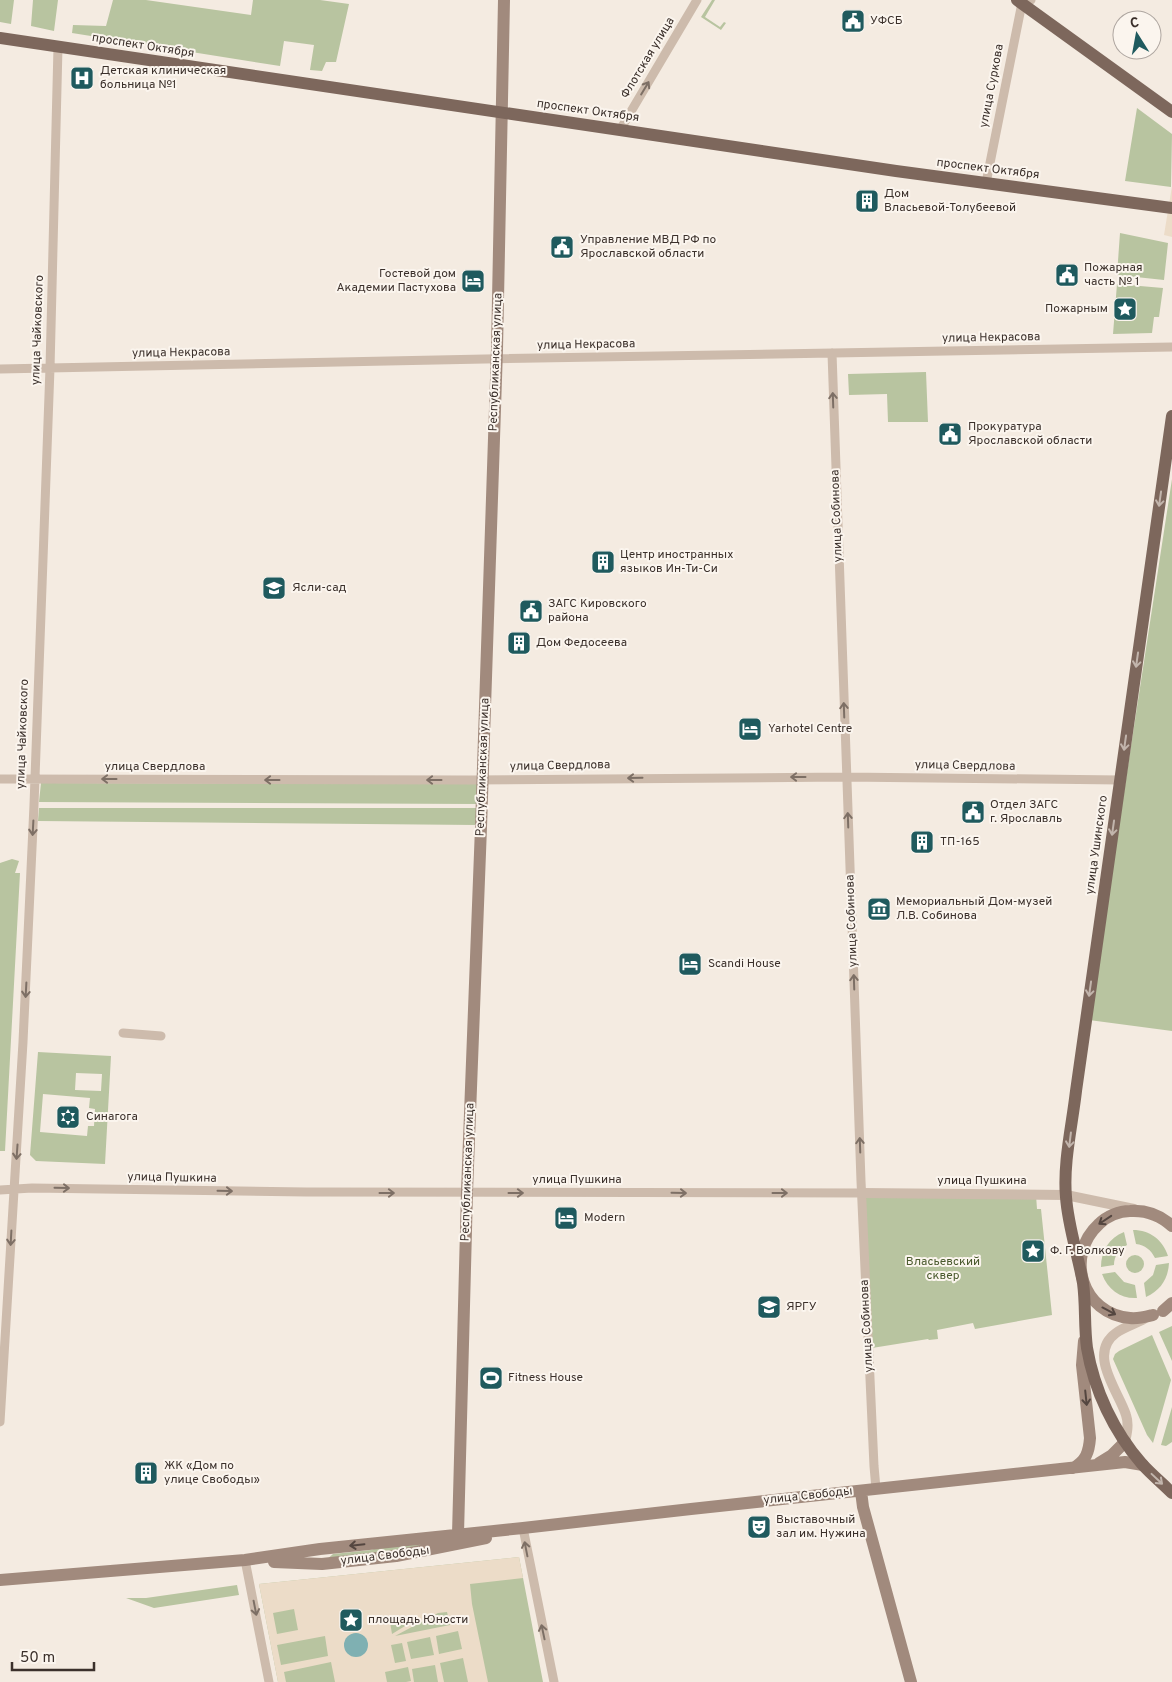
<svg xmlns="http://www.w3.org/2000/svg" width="1172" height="1682" viewBox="0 0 1172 1682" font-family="Overpass,sans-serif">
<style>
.green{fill:#b8c4a0;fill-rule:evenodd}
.plaza{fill:#ecdcc8;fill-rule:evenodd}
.water{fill:#7fb0b2}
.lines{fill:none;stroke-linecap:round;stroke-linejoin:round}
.minor{stroke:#cdbbac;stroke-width:9}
.tertiary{stroke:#cdbbac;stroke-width:10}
.secondary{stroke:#a18a7d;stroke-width:12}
.primary{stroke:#7d675c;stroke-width:12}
.oneway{stroke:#7d6f65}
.oneway2{stroke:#c2b5ac}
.oneway3{stroke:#544640}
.labels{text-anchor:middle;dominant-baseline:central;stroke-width:4;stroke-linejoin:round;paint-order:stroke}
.poi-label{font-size:12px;fill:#3b302b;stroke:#fbf5ee;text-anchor:start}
.street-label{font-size:12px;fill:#3b302b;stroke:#fbf5ee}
.park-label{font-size:12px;fill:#4a5a2e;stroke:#fbf5ee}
</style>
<rect width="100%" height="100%" fill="#f4ebe1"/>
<!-- green -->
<path class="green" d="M 0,0 L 14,0 L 11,24 L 0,22 Z
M 33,0 L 58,0 L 54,31 L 31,26 Z
M 113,0 L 146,0 L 251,15 L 253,0 L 320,0 L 349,4 L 336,62 L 326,62 L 322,71 L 310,70 L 314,45 L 284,41 L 280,66 L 72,33 L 73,25 L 106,26 Z
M 712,0 L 715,0 L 705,17 L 720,27 L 724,22 L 726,23 L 721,30 L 701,17 Z
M 1137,108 L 1172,134 L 1171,187 L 1125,181 Z
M 1120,233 L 1168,243 L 1164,280 L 1117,275 Z
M 1117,284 L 1163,288 L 1159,317 L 1154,317 L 1152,333 L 1113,334 Z
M 926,372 L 928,422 L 888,422 L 887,394 L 849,395 L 848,374 Z
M 1172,479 L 1172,1031 L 1089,1020 Z
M 41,783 L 479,784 L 477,804 L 39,802 Z
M 39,808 L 477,808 L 476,825 L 38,821 Z
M 12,859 L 19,861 L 15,873 L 20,873 L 5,1151 L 0,1151 L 0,863 Z
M 38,1052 L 111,1056 L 105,1164 L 36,1161 L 30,1155 ZM 76,1073 L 102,1074 L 101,1091 L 75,1090 ZM 43,1094 L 90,1098 L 89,1108 L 95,1109 L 94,1126 L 88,1126 L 87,1136 L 40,1132 Z
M 865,1195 L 1036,1195 L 1037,1209 L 1041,1209 L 1052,1315 L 975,1329 L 973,1323 L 937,1330 L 938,1339 L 929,1340 L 928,1339 L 872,1348 Z
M 1133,1230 C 1150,1230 1163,1240 1168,1256 L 1155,1258 C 1151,1250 1145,1245 1136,1244 Z
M 1124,1232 L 1127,1245 C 1119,1249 1114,1256 1114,1265 L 1101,1267 C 1101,1251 1109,1238 1124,1232 Z
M1126 1264a9 9 0 1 1 18 0a9 9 0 1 1-18 0Z
M 1169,1263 C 1168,1279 1161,1290 1146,1297 L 1144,1283 L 1153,1275 L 1156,1265 Z
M 1115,1272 L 1124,1282 L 1135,1285 L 1137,1298 C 1121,1299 1108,1290 1102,1274 Z
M 1172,1326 L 1172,1361 L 1159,1332 Z
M 1152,1335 L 1171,1380 L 1153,1443 L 1147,1435 L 1113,1359 L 1115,1354 L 1119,1351 Z
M 1172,1407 L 1172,1442 L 1166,1446 L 1161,1445 Z
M 438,1540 L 434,1546 L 325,1561 L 333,1554 L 371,1550 L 386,1545 Z
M 519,1557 L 543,1682 L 278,1682 L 259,1584 Z
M 237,1585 L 239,1595 L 154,1608 L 126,1598 L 146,1598 Z"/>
<!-- plaza -->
<path class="plaza" d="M 1172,186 L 1172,237 L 1164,235 Z
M 519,1557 L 523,1578 L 470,1584 L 472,1604 L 488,1682 L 468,1682 L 463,1658 L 440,1663 L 444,1682 L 438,1682 L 435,1665 L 412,1669 L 414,1682 L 406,1682 L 411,1681 L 408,1667 L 385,1672 L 387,1682 L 335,1682 L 331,1662 L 284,1672 L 286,1682 L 278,1682 L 259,1584 ZM 294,1609 L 298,1630 L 277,1634 L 273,1613 ZM 447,1612 L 450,1625 L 395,1636 L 438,1613 ZM 418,1617 L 418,1618 L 392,1634 L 390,1622 ZM 458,1631 L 462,1649 L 439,1654 L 436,1636 ZM 325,1636 L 328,1656 L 281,1665 L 277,1645 ZM 430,1637 L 434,1655 L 411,1659 L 407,1642 ZM 402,1643 L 406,1661 L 395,1663 L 391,1645 Z"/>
<!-- water -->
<path class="water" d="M344 1645a12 12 0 1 1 24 0a12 12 0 1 1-24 0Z"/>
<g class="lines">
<!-- minor -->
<path class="minor" d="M 620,130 L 697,0
M 986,183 L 1022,3 L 1031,0
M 832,353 L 861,1181 L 874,1466 L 876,1489
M 0,369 L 485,359 L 1172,347
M 0,779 L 469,780 L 846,777 L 1120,780
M 123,1033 L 161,1036
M 0,1190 L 32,1188 L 306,1192 L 862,1193
M 0,1422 L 23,1042 L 34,805 L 50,368 L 58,47
M 523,1528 L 554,1682
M 245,1560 L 269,1682"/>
<!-- tertiary -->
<path class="tertiary" d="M 862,1193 L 1066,1195 L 1134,1209
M 1125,1442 C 1127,1433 1129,1424 1126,1415 C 1119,1392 1087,1354 1116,1333 C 1124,1327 1135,1324 1144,1319"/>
<!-- secondary -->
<path class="secondary" d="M 1163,1311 L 1172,1303
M 1153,1315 C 1145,1317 1138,1319 1130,1318 C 1082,1314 1064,1256 1099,1224 C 1107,1216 1119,1211 1130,1211 C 1146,1210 1160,1215 1172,1226
M 1099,1463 L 1112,1455 L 1125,1442
M 1073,1468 C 1086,1461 1089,1452 1090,1438 L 1082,1365 L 1084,1341
M 861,1491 L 863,1507 L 911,1682
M 458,1534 L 467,1192 L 481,827 L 497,349 L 504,0
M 274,1562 L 322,1564 L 396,1556 L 486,1538
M 0,1580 L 245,1560 L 320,1549 L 523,1528 L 691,1509 L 1125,1462 L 1143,1465"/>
<!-- primary -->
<path class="primary" d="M 1017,0 L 1172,112
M 0,38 L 896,171 L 1172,208
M 1172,416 L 1076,1091 C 1072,1126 1063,1163 1066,1197 C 1068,1226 1078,1255 1083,1283 C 1086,1305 1084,1326 1087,1348 C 1094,1390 1114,1432 1142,1464 C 1151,1474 1162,1483 1172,1493"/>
</g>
<!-- one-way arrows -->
<defs><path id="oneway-shaft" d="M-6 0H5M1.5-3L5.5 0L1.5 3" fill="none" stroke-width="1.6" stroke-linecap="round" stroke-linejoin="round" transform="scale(1.25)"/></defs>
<g class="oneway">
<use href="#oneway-shaft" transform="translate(645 88) rotate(-59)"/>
<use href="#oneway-shaft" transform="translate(833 400) rotate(-92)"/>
<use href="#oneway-shaft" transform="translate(844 710) rotate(-92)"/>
<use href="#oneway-shaft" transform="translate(798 777) rotate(180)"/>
<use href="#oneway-shaft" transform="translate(635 778) rotate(179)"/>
<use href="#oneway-shaft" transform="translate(109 779) rotate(-180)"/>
<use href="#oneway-shaft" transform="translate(272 780) rotate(-180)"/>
<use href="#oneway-shaft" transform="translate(434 780) rotate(-180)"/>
<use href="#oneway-shaft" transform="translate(848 820) rotate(-92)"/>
<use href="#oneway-shaft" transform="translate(33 828) rotate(93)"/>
<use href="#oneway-shaft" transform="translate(854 982) rotate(-92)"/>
<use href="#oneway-shaft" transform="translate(26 990) rotate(93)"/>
<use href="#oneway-shaft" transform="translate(860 1145) rotate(-92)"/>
<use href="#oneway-shaft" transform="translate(17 1152) rotate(94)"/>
<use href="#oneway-shaft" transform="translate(62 1188) rotate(1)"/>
<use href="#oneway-shaft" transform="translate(225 1191) rotate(1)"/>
<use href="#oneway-shaft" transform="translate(387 1193)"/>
<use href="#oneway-shaft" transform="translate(516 1193)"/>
<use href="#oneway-shaft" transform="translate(679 1193) rotate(1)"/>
<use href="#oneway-shaft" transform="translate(780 1193)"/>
<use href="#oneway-shaft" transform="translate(11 1238) rotate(93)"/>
<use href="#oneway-shaft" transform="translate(526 1549) rotate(-101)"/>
<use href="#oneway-shaft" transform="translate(255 1608) rotate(79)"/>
<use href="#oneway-shaft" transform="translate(543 1632) rotate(-102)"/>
</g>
<g class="oneway2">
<use href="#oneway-shaft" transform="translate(1160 499) rotate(98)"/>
<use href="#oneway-shaft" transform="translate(1137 660) rotate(98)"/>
<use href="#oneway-shaft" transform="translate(1125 743) rotate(98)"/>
<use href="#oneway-shaft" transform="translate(1113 828) rotate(98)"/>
<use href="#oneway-shaft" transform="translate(1090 989) rotate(98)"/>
<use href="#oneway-shaft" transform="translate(1070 1140) rotate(97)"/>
<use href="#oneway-shaft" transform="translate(1157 1479) rotate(43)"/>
</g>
<g class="oneway3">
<use href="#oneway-shaft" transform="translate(1105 1220) rotate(146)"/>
<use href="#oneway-shaft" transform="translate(1109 1311) rotate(28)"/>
<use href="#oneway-shaft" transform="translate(1086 1398) rotate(84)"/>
<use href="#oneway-shaft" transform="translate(357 1545) rotate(174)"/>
</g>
<!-- icons -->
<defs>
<g id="civic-square" transform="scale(1.25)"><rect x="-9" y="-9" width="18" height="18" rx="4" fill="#1f5a5e" stroke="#fbf5ee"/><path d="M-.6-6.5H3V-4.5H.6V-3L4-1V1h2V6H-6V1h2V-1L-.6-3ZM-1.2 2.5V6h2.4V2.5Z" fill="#fff"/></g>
<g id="hospital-square" transform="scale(1.25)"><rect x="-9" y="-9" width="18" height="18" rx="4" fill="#1f5a5e" stroke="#fbf5ee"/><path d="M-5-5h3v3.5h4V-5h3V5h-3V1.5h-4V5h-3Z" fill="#fff"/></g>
<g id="building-square" transform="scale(1.25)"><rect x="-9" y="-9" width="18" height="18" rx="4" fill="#1f5a5e" stroke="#fbf5ee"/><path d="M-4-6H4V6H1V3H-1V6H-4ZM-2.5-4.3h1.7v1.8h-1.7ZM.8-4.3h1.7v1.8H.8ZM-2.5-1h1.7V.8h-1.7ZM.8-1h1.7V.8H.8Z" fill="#fff"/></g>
<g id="hotel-square" transform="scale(1.25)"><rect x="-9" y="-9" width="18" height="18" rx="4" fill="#1f5a5e" stroke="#fbf5ee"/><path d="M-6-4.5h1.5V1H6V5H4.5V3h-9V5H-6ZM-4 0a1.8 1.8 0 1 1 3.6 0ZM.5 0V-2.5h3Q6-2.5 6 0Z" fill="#fff"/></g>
<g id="sight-square" transform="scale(1.25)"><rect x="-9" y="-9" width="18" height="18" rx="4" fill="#1f5a5e" stroke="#fbf5ee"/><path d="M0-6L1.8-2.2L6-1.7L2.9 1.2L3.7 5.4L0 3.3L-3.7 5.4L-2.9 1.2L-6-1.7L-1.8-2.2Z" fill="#fff"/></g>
<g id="school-square" transform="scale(1.25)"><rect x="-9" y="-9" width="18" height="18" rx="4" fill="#1f5a5e" stroke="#fbf5ee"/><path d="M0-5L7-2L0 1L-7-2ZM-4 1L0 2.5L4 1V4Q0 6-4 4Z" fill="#fff"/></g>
<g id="museum-square" transform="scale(1.25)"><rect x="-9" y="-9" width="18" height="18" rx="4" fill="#1f5a5e" stroke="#fbf5ee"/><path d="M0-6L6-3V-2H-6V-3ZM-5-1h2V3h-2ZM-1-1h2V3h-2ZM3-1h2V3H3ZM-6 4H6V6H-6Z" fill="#fff"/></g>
<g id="synagogue-square" transform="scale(1.25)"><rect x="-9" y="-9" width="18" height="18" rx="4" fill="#1f5a5e" stroke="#fbf5ee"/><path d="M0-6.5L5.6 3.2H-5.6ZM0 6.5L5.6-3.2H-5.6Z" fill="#fff"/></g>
<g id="university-square" transform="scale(1.25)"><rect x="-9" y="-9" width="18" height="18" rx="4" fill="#1f5a5e" stroke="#fbf5ee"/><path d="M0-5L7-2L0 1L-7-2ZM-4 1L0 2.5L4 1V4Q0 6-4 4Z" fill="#fff"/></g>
<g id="stadium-square" transform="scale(1.25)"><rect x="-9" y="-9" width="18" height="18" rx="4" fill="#1f5a5e" stroke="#fbf5ee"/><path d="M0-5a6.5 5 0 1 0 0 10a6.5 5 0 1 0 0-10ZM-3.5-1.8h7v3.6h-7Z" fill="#fff"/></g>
<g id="theatre-square" transform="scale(1.25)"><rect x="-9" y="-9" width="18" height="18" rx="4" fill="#1f5a5e" stroke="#fbf5ee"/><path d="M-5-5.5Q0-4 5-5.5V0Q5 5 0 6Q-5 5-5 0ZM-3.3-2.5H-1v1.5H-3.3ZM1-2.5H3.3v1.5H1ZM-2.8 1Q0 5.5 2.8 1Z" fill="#fff"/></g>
</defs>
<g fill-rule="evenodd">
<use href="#civic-square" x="853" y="21"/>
<use href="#hospital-square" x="82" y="78"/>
<use href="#building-square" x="867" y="201"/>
<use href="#civic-square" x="562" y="247"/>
<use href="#civic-square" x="1067" y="275"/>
<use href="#hotel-square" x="473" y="281"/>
<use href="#sight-square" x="1125" y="309"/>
<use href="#civic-square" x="950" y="434"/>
<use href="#building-square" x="603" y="562"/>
<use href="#school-square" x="274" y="588"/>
<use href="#civic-square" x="531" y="611"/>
<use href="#building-square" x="519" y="643"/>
<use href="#hotel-square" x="750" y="729"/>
<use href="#civic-square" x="973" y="812"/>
<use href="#building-square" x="922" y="842"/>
<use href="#museum-square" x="879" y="909"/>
<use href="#hotel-square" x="690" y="964"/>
<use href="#synagogue-square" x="68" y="1117"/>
<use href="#hotel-square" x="566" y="1218"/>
<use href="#sight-square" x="1033" y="1251"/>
<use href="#university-square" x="769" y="1307"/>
<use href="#stadium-square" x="491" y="1378"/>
<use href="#building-square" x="146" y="1473"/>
<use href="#theatre-square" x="759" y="1527"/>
<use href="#sight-square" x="351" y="1620"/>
</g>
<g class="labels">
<!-- poi labels -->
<g class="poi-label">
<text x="870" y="21">УФСБ</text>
<text x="100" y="71">Детская клиническая<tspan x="100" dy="14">больница №1</tspan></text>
<text x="884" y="194">Дом<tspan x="884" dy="14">Власьевой-Толубеевой</tspan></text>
<text x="580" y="240">Управление МВД РФ по<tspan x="580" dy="14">Ярославской области</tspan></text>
<text x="1084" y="268">Пожарная<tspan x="1084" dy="14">часть № 1</tspan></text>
<text x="456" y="274" text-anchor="end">Гостевой дом<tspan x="456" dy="14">Академии Пастухова</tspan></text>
<text x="1108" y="309" text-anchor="end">Пожарным</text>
<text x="968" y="427">Прокуратура<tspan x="968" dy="14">Ярославской области</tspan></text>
<text x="620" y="555">Центр иностранных<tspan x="620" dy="14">языков Ин-Ти-Си</tspan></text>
<text x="292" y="588">Ясли-сад</text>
<text x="548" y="604">ЗАГС Кировского<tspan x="548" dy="14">района</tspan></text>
<text x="536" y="643">Дом Федосеева</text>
<text x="768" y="729">Yarhotel Centre</text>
<text x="990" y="805">Отдел ЗАГС<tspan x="990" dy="14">г. Ярославль</tspan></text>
<text x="940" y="842">ТП-165</text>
<text x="896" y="902">Мемориальный Дом-музей<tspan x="896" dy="14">Л.В. Собинова</tspan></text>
<text x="708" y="964">Scandi House</text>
<text x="86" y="1117">Синагога</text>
<text x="584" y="1218">Modern</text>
<text x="1050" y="1251">Ф. Г. Волкову</text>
<text x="786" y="1307">ЯРГУ</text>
<text x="508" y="1378">Fitness House</text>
<text x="164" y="1466">ЖК «Дом по<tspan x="164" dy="14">улице Свободы»</tspan></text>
<text x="776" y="1520">Выставочный<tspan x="776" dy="14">зал им. Нужина</tspan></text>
<text x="368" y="1620">площадь Юности</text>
</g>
<!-- street labels -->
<g class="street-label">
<text transform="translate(143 46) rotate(9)">проспект Октября</text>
<text transform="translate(648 58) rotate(-59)">Флотская улица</text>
<text transform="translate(992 86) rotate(-79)">улица Суркова</text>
<text transform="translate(588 111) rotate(8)">проспект Октября</text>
<text transform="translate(988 169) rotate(7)">проспект Октября</text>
<text transform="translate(38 330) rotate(-88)">улица Чайковского</text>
<text transform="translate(991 338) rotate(-1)">улица Некрасова</text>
<text transform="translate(586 345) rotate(-1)">улица Некрасова</text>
<text transform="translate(181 353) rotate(-1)">улица Некрасова</text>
<text transform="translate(496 362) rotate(-88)">Республиканская улица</text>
<text transform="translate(837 516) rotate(-92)">улица Собинова</text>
<text transform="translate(23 734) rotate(-88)">улица Чайковского</text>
<text transform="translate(560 766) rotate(-1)">улица Свердлова</text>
<text transform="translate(965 766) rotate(1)">улица Свердлова</text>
<text x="155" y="767">улица Свердлова</text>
<text transform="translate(483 767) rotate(-88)">Республиканская улица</text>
<text transform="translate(1097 845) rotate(-82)">улица Ушинского</text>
<text transform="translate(852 921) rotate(-92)">улица Собинова</text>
<text transform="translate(468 1172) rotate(-88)">Республиканская улица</text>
<text transform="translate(172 1178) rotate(1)">улица Пушкина</text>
<text x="577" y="1180">улица Пушкина</text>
<text x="982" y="1181">улица Пушкина</text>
<text transform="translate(867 1326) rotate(-93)">улица Собинова</text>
<text transform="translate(808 1496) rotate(-6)">улица Свободы</text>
<text transform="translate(385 1556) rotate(-7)">улица Свободы</text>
</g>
<!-- park labels -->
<g class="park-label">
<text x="943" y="1262">Власьевский<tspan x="943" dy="14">сквер</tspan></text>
</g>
</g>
<!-- north arrow -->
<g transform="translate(1137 35) rotate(349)"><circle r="24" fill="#fbf5ee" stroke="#aea6a0"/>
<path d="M0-4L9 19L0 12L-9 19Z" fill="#1f5a5e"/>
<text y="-8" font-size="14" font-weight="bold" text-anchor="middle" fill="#3b302b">С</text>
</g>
<!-- scale -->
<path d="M12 1662v8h82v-8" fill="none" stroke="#3b302b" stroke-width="2.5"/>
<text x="20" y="1662" font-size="15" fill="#3b302b" stroke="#fbf5ee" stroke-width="4" paint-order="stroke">50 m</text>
</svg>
